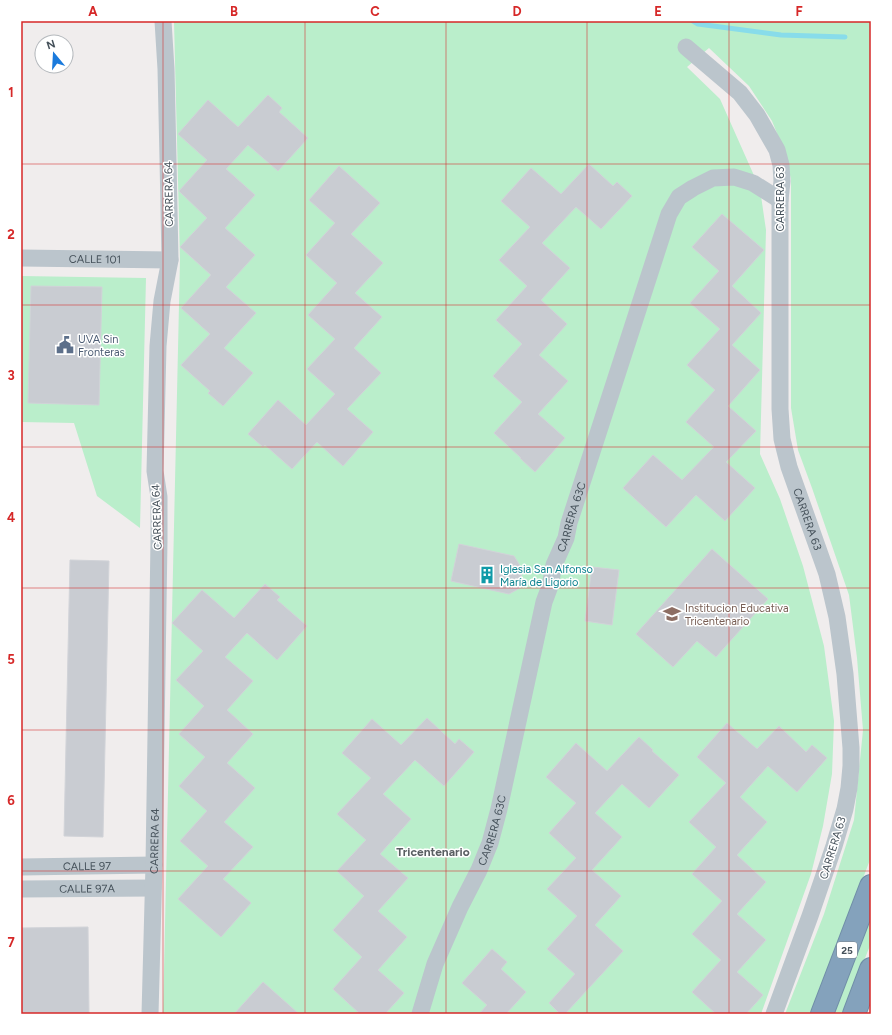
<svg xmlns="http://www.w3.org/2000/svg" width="892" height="1035" viewBox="0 0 892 1035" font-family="Figtree,sans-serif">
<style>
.green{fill:#baeecb}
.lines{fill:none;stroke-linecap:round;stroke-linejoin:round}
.stream{stroke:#88dcea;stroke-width:5}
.building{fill:#c9ccd2;stroke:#d1d3d8}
.highway-casing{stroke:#708ea7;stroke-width:24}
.street{stroke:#bbc5cc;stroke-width:17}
.highway{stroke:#84a2bc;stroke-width:22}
.grid{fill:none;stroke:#d62828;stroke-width:1;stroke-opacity:0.55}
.labels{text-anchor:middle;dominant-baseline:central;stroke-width:3;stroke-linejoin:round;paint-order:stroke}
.shield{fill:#fff;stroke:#7d858c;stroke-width:1}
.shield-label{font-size:10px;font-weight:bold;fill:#45515a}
.street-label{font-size:11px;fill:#45515a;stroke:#fff}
.service-label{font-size:11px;fill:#4e5e75;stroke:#fff;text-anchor:start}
.culture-label{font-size:11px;fill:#0d838f;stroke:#fff;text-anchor:start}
.education-label{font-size:11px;fill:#785e54;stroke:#fff;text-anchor:start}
.neighbourhood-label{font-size:12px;font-weight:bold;fill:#595e62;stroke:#fff}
.neatline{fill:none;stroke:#d62828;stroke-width:1.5}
.grid-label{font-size:13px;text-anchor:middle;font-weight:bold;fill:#d62828}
</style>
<rect width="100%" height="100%" fill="#f0eded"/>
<!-- green -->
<path class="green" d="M 174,21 L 871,21 L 871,857 L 812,1014 L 785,1014 L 824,914 L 854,820 L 863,730 L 857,658 L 849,595 L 812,488 L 798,450 L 791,408 L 791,179 L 783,148 L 772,121 L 749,86 L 709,48 L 687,67 L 720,99 L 760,189 L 766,230 L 760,454 L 780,499 L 803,566 L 824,646 L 834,721 L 832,774 L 823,826 L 811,874 L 761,1014 L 163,1014 L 180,260 Z
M 21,276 L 146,278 L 140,528 L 97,496 L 74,423 L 21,422 Z
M 871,906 L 871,943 L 843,1014 L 830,1014 Z"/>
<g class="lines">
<!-- stream -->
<path class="stream" d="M 693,21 L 698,24 L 781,35 L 845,37"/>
</g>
<!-- building -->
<path class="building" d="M 268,95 L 282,108 L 279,112 L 308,138 L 278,171 L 248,145 L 226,169 L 255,195 L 225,228 L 255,255 L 226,287 L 256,313 L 224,348 L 253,373 L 223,406 L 208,393 L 210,391 L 181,365 L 210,334 L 181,308 L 211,275 L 180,247 L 207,218 L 179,191 L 207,160 L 178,134 L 208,100 L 238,127 Z
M 589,164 L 613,186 L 617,182 L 632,196 L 601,229 L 576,207 L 542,243 L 570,268 L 541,300 L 567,324 L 539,355 L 568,381 L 538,414 L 565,438 L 535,472 L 520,458 L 521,458 L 494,433 L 522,402 L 493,376 L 522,344 L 496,320 L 527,286 L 499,260 L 530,227 L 501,201 L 531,168 L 561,194 Z
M 339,166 L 380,203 L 351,234 L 383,263 L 355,293 L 382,317 L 354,348 L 381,373 L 347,409 L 373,432 L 343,466 L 317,442 L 292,469 L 265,445 L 263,447 L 248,434 L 278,400 L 306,425 L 335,394 L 307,369 L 335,339 L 308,315 L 337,283 L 306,255 L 335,223 L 309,200 Z
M 722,214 L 764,250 L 732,286 L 761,313 L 732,345 L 760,370 L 728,406 L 756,431 L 726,462 L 755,488 L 725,521 L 696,495 L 666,527 L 623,488 L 653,455 L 682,480 L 714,447 L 686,422 L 715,390 L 687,365 L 720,329 L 690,303 L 719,271 L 692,247 Z
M 31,286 L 102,287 L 99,405 L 28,403 Z
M 459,544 L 514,556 L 522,569 L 520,588 L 509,594 L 451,581 Z
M 712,549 L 768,599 L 716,657 L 697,641 L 673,667 L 636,634 Z
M 70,560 L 109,561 L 103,837 L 64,836 Z
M 592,567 L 619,570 L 612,625 L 585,621 Z
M 265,584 L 280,597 L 277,600 L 307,626 L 277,660 L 247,633 L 225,657 L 253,681 L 227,710 L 253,734 L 227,763 L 255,788 L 224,822 L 253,847 L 223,879 L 251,903 L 221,937 L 178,899 L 208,866 L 180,841 L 207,811 L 179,786 L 205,757 L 179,734 L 204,706 L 176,680 L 203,651 L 172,623 L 202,590 L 234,618 Z
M 427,718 L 455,744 L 459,739 L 474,752 L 444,786 L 415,760 L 383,794 L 411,819 L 380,854 L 408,878 L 378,911 L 407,937 L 378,970 L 404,993 L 385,1014 L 360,1014 L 333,989 L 362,957 L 333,930 L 364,896 L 337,871 L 366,840 L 337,814 L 371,778 L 342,753 L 372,719 L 401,745 Z
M 727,723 L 757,749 L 779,726 L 806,752 L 812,745 L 827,758 L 797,792 L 768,766 L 740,797 L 767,822 L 737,855 L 766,882 L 737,914 L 766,940 L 737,972 L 763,995 L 746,1014 L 716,1014 L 692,992 L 721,960 L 692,934 L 722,901 L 692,874 L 716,847 L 689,822 L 726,783 L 697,757 Z
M 639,737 L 653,750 L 652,751 L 679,775 L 649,808 L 622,784 L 595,813 L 622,837 L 592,870 L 621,896 L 595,925 L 623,951 L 565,1014 L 560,1014 L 549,1003 L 575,974 L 547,949 L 577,916 L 547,889 L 576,858 L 549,833 L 576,803 L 546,777 L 576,743 L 607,771 Z
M 88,927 L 89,1014 L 21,1014 L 21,928 Z
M 492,949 L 507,962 L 501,969 L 526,992 L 506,1014 L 479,1014 L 487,1005 L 462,983 Z
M 263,982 L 299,1014 L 234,1014 Z"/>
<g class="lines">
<!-- highway casing -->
<g class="highway-casing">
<path id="highway" d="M 822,1014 L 871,886
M 854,1014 L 871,969"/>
</g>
<!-- street -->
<g class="street">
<path id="s1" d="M 686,47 L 740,93 L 757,115 L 777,150 L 781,165 L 782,181 L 780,200 L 780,409 L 782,439 L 789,467 L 827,574 L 837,617 L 845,674 L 851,748 L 851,766 L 849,788 L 845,809 L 834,846 L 810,916 L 774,1014"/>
<path id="s2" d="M 21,258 L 170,260"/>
<path id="s3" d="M 21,867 L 154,865"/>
<path id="s4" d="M 21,889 L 153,888"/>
<path id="s5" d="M 150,1014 L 154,865 L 159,540 L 159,497 L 155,471 L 158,346 L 162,301 L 170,260 L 168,159 L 166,69 L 163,21"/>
<path id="s6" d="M 420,1014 L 435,964 L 460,907 L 479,870 L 490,843 L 499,809 L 544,602 L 550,586 L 554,565 L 566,538 L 569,523 L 669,214 L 679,197 L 693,188 L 713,178 L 734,177 L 753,183 L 780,200"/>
</g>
<!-- highway -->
<use href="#highway" class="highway"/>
</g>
<!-- grid -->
<path class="grid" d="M 163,21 L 163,1014M 305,21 L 305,1014M 446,21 L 446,1014M 587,21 L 587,1014M 729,21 L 729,1014M 21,164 L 871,164M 21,305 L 871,305M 21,447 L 871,447M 21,588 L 871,588M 21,730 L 871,730M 21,871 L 871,871"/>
<!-- icons -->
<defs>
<g id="civic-bare" transform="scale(1.38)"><path d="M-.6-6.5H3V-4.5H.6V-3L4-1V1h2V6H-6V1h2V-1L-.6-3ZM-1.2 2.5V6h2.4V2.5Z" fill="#5c6f8a" stroke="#fff" stroke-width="2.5" paint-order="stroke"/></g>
<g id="building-bare" transform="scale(1.38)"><path d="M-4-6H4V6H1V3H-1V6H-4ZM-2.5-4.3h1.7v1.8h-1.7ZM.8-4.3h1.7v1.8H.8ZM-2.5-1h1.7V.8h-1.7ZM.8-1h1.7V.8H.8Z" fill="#0f9aa8" stroke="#fff" stroke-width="2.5" paint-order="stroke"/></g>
<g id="school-bare" transform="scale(1.38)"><path d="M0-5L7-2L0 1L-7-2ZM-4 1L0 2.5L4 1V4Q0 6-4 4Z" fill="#8d6e63" stroke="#fff" stroke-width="2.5" paint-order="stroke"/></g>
</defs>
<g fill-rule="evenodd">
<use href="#civic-bare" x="65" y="345"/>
<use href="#building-bare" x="487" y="575"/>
<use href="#school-bare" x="672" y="614"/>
</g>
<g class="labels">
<!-- shield labels -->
<rect class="shield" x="837" y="942" width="20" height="16" rx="3"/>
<g class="shield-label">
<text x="847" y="950">25</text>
</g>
<!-- street labels -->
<g class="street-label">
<text transform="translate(169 194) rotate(-91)">CARRERA 64</text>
<text transform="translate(780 199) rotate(-90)">CARRERA 63</text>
<text stroke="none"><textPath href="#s2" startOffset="74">CALLE 101</textPath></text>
<text transform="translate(157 517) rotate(-92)">CARRERA 64</text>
<text stroke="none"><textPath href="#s6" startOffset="522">CARRERA 63C</textPath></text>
<text stroke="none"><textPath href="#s1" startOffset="513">CARRERA 63</textPath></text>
<text stroke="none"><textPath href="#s6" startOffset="198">CARRERA 63C</textPath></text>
<text stroke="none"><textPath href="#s5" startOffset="173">CARRERA 64</textPath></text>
<text transform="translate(833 848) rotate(-73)">CARRERA 63</text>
<text stroke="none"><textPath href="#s3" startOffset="66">CALLE 97</textPath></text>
<text stroke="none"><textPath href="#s4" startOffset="66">CALLE 97A</textPath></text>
</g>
<!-- service labels -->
<g class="service-label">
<text x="78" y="339">UVA Sin<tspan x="78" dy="13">Fronteras</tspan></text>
</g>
<!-- culture labels -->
<g class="culture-label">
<text x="500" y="569">Iglesia San Alfonso<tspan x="500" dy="13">María de Ligorio</tspan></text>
</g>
<!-- education labels -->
<g class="education-label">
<text x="685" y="608">Institucion Educativa<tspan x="685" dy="13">Tricentenario</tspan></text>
</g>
<!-- neighbourhood labels -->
<g class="neighbourhood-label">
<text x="433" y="852">Tricentenario</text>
</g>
</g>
<!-- border -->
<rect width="892" height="1035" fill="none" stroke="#ffffff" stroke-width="44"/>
<!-- north arrow -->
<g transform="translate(54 54) rotate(342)"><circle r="19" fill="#ffffff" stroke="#b5b9bd"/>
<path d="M0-3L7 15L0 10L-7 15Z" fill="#1a7adc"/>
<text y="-6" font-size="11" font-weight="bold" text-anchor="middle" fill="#45515a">N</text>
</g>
<rect x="22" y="22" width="848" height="991" class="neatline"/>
<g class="grid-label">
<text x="93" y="16">A</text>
<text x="234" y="16">B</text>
<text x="375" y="16">C</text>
<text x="517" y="16">D</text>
<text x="658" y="16">E</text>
<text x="799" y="16">F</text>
<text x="11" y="97">1</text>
<text x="11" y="239">2</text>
<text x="11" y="380">3</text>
<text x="11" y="522">4</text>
<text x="11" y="664">5</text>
<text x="11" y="805">6</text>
<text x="11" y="947">7</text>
</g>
</svg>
